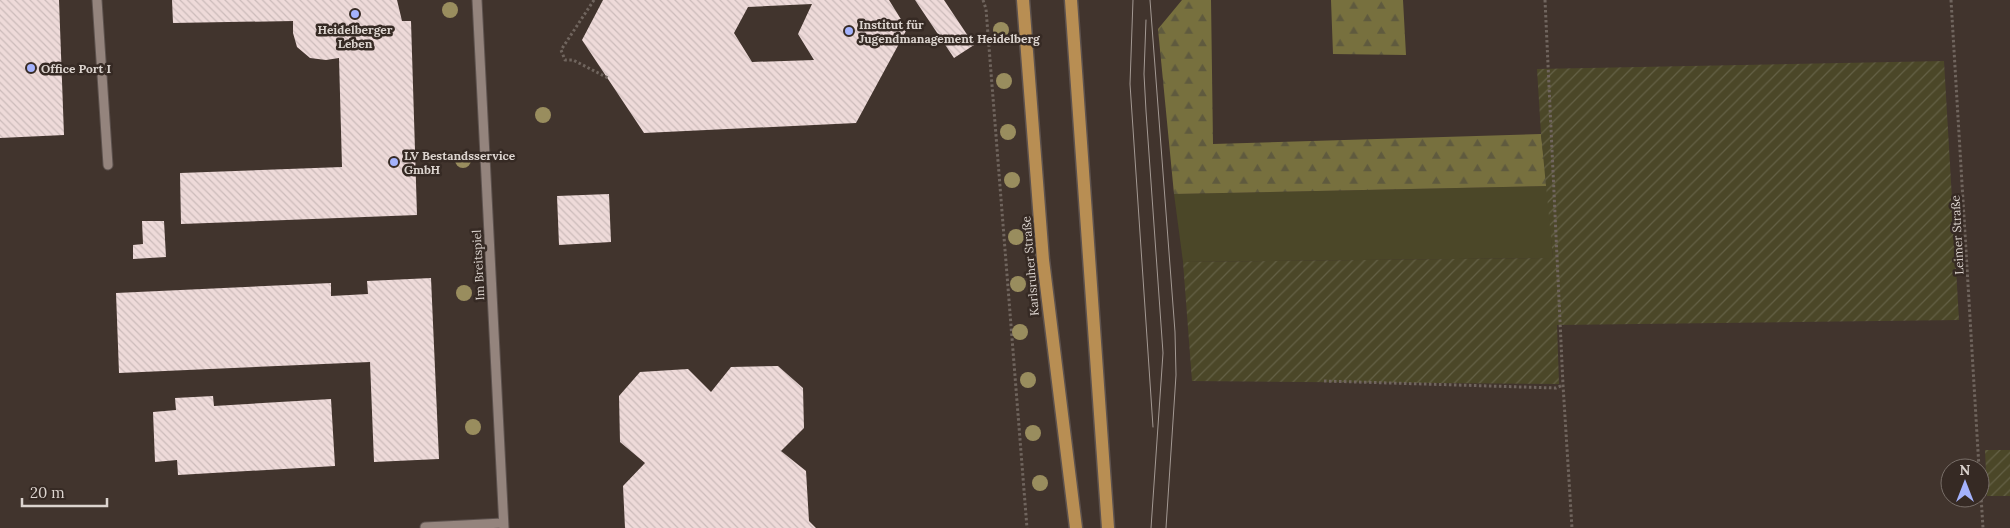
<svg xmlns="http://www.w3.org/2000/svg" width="2010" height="528" viewBox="0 0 2010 528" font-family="Lora,serif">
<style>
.grass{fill:#4b4728}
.forest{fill:url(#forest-firs)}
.garden{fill:url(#garden-furrows)}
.building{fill:url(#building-back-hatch);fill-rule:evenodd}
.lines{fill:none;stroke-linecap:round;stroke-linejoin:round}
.minor-casing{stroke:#5d524e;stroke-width:11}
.major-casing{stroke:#5d524e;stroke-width:15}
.path{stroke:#70655e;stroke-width:3;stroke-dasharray:2.5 2.5;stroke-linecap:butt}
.minor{stroke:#94847d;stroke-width:9}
.major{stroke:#b88e53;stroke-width:12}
.tram{stroke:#a39993;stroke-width:1}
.tree{fill:#998d5e}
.poi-dot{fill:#a4b2fc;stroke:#362a24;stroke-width:2}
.labels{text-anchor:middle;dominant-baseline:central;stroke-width:5;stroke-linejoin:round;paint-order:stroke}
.poi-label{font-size:12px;font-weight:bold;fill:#dcd4cf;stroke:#362a24;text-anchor:start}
.street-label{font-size:12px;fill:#dcd4cf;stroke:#362a24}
</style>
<defs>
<pattern id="forest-firs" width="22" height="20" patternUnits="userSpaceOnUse" patternTransform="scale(1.25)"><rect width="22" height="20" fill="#77703e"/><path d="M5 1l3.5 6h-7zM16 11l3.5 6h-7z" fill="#5f5a3e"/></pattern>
<pattern id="garden-furrows" width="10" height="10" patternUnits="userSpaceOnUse" patternTransform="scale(1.25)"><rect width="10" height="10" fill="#4b4728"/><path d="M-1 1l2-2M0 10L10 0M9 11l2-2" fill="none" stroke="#646146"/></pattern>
<pattern id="building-back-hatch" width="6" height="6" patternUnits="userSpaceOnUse" patternTransform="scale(1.25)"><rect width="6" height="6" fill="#eedad9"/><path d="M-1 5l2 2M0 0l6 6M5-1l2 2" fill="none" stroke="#ccbbba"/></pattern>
</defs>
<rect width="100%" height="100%" fill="#41342d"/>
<!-- grass -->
<path class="grass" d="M 1547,186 L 1553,258 L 1183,262 L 1174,194 Z"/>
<!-- forest -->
<path class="forest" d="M 1182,0 L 1211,0 L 1213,144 L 1541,134 L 1547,186 L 1174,194 L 1158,29 Z
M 1331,0 L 1403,0 L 1406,55 L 1333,54 Z"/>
<!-- garden -->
<path class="garden" d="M 1944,61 L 1959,320 L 1557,325 L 1559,384 L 1192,381 L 1183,262 L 1553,258 L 1541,134 L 1537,69 Z
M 1985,450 L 2010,450 L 2010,496 L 1987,496 Z"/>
<!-- building -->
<path class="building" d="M 0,0 L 59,0 L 64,135 L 0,138 Z
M 172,0 L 397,0 L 402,21 L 411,21 L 417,215 L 181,224 L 180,173 L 342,167 L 339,58 L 326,60 L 310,58 L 297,47 L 293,33 L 293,21 L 173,23 Z
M 603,0 L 889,0 L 907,29 L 856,123 L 644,133 L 582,40 ZM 812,4 L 798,34 L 814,60 L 752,62 L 734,33 L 748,7 Z
M 915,0 L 944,0 L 974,45 L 954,58 Z
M 609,194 L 611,242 L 559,245 L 557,196 Z
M 142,221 L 164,221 L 166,257 L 133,259 L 133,245 L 143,244 Z
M 431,278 L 439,459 L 374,462 L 370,362 L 119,373 L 116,293 L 331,283 L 331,296 L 368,294 L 367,281 Z
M 778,366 L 803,388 L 804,428 L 781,451 L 806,471 L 809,521 L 816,528 L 625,528 L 623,486 L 645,463 L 620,442 L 619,396 L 640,372 L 688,369 L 711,392 L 731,367 Z
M 213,396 L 214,406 L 331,399 L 335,466 L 178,475 L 177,460 L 155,462 L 153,412 L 176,410 L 175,398 Z"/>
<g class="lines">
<!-- minor casing -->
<g class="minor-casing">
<path id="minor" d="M 97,0 L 108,165
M 477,0 L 504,528
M 425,527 L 503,523"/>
</g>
<!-- major casing -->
<g class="major-casing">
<path id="major" d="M 1023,0 L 1043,260 L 1076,528
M 1071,0 L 1108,528"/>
</g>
<!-- path -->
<path class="path" d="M 594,0 L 561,50 L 565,60 L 573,60 L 608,78
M 983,0 L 986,9 L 1027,528
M 1545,0 L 1563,385 L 1572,528
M 1951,0 L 1979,468
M 1324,381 L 1556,388 L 1563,385
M 1980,480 L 1983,528"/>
<!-- minor -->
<use href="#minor" class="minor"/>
<!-- major -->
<use href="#major" class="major"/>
<!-- tram -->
<path class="tram" d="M 1133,0 L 1130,84 L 1153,427
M 1150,0 L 1175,332 L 1176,375 L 1166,528
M 1146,20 L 1144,74 L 1146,111 L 1163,353 L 1151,528"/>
</g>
<!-- trees -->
<g class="tree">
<circle cx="450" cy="10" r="8"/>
<circle cx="1001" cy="30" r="8"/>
<circle cx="1004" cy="81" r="8"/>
<circle cx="543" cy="115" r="8"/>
<circle cx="1008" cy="132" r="8"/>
<circle cx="463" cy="160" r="8"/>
<circle cx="1012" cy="180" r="8"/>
<circle cx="1016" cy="237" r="8"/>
<circle cx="1018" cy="284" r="8"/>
<circle cx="464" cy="293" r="8"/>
<circle cx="1020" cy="332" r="8"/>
<circle cx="1028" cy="380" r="8"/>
<circle cx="473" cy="427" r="8"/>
<circle cx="1033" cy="433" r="8"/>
<circle cx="1040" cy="483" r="8"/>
</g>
<!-- markers -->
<g class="poi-dot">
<circle cx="355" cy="14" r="5"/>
<circle cx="849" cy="31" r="5"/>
<circle cx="31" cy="68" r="5"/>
<circle cx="394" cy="162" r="5"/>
</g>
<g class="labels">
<!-- poi labels -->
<g class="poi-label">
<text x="859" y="24">Institut für<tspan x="859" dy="14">Jugendmanagement Heidelberg</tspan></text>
<text x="355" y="29" text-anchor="middle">Heidelberger<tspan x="355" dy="14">Leben</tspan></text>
<text x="41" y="68">Office Port I</text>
<text x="404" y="155">LV Bestandsservice<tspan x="404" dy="14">GmbH</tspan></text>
</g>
<!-- street labels -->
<g class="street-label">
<text transform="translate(1957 235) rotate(-93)">Leimer Straße</text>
<text transform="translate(478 265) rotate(-93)">Im Breitspiel</text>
<text transform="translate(1030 266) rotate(-95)">Karlsruher Straße</text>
</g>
</g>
<!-- north arrow -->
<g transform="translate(1965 483)"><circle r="24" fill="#362a24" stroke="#786e68"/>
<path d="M0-4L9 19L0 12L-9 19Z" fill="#a4b2fc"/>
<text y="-8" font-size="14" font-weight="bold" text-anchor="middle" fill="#dcd4cf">N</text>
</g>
<!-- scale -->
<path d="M22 498v8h85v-8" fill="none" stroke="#dcd4cf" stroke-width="2.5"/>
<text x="30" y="498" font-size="15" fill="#dcd4cf" stroke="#362a24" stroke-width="4" paint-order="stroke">20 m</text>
</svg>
